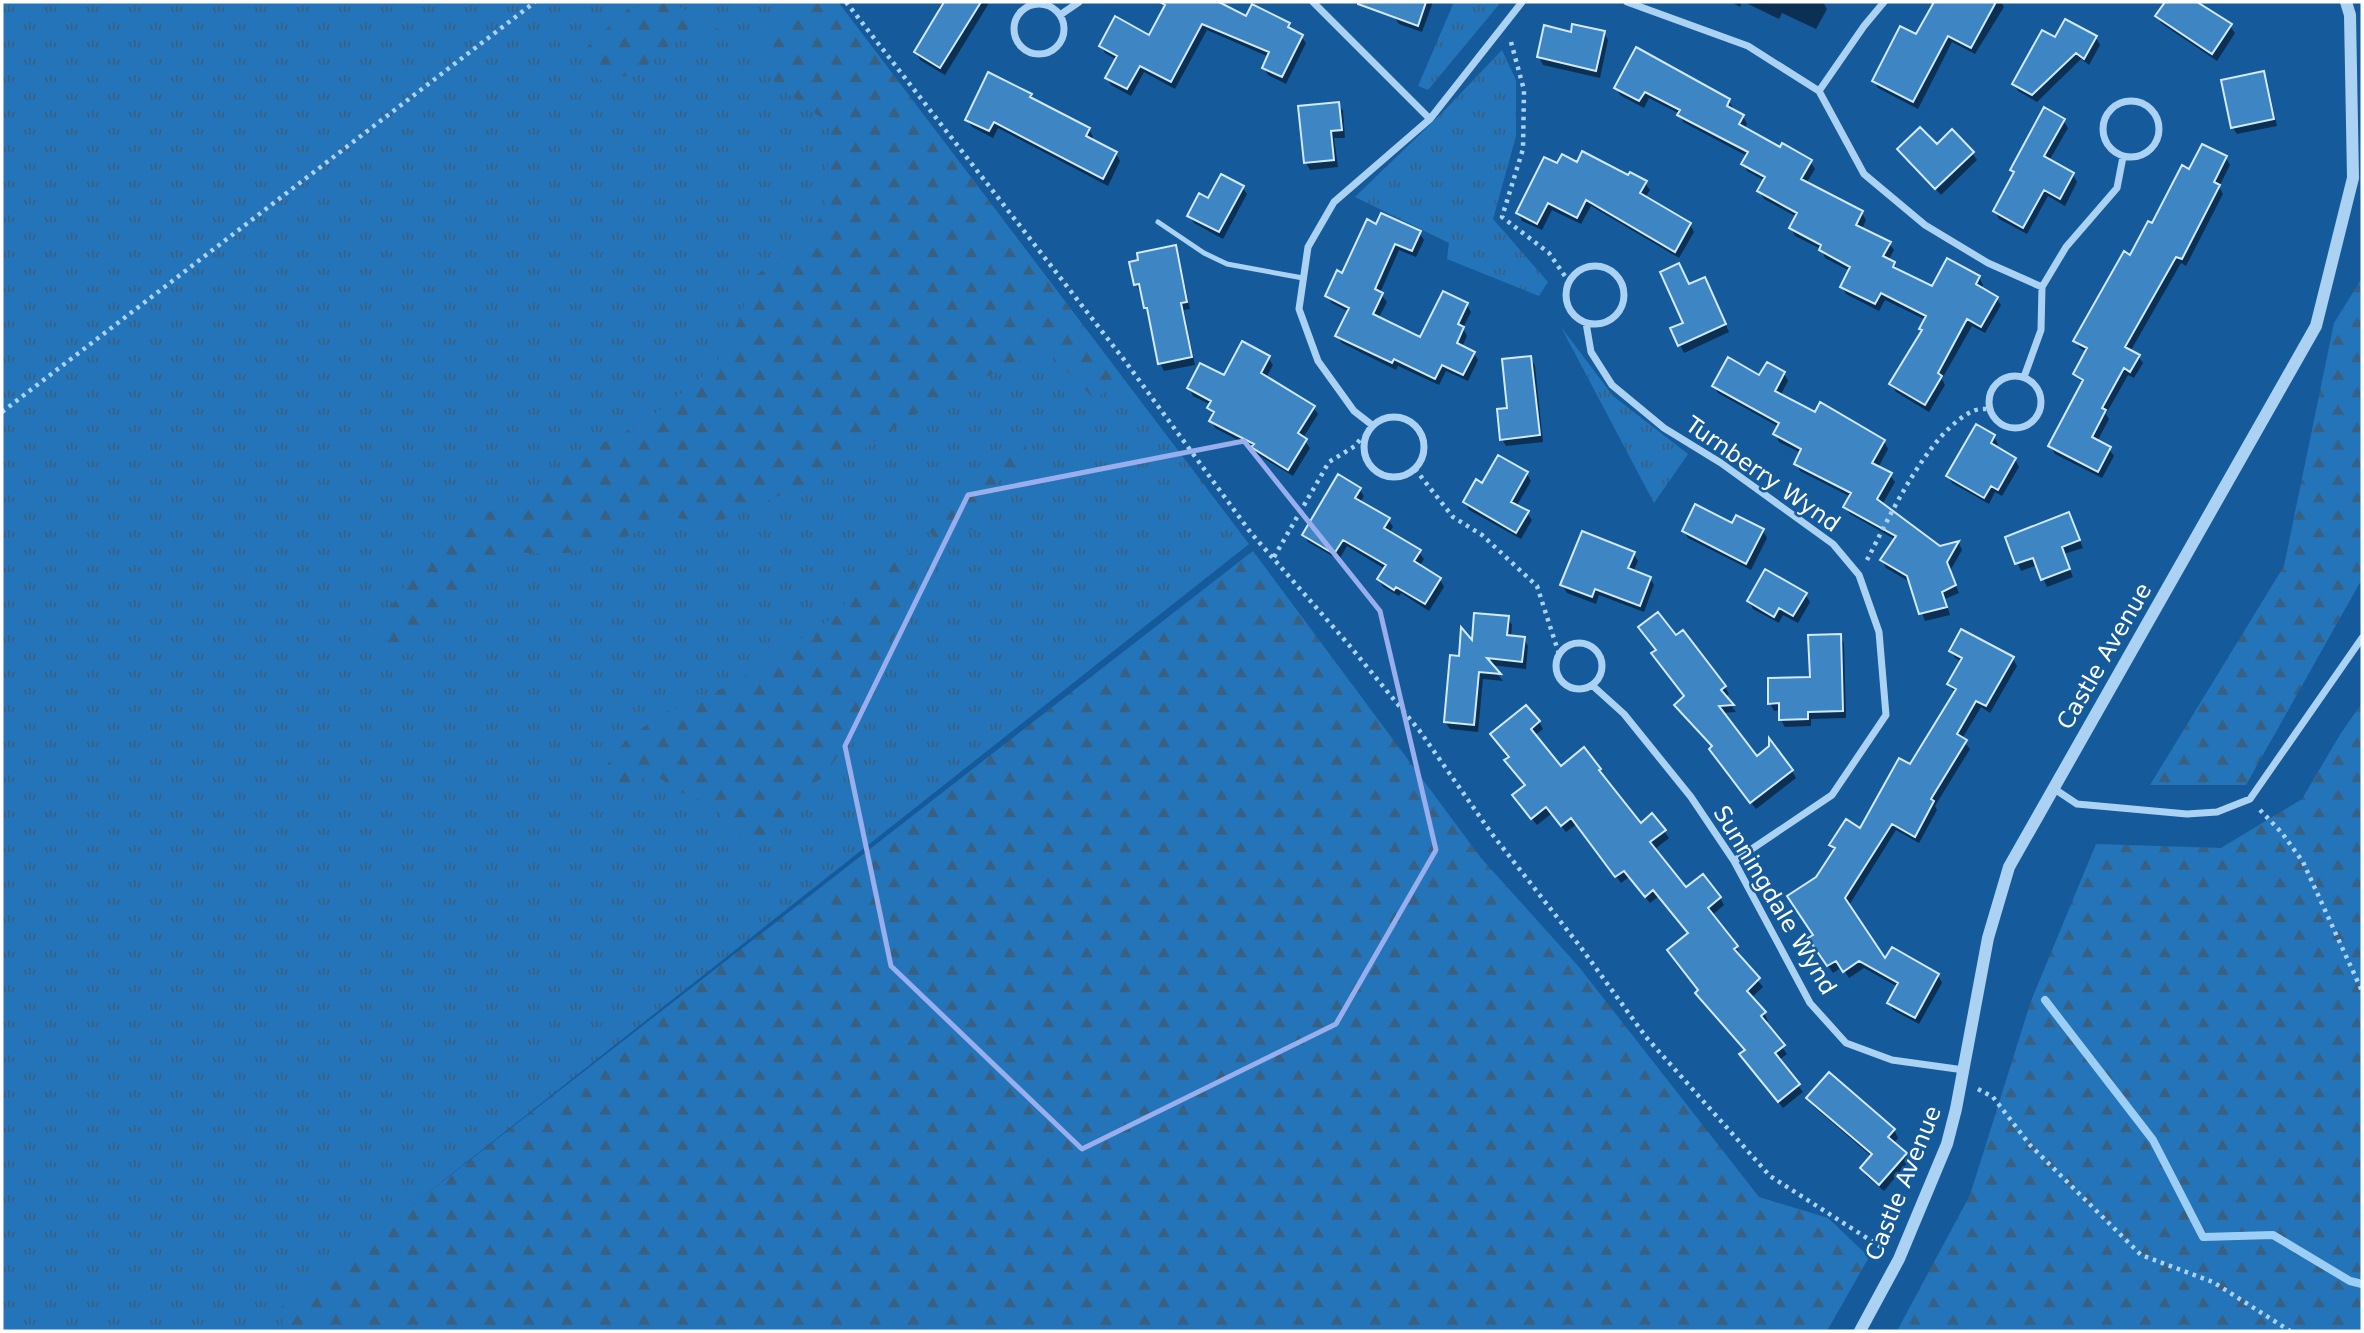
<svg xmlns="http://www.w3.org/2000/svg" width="2364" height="1333" viewBox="0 0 2364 1333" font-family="'DejaVu Sans',sans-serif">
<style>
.grass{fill:url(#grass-tufts)}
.forest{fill:url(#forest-firs)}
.shadow{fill:#0007}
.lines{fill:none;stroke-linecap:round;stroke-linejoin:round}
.stream{stroke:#9dcef6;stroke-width:8}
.building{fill:#3d85c3;stroke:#d3e9fd;stroke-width:2}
.path{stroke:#abd2f3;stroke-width:4.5;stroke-dasharray:3.5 5;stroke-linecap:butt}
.service{stroke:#abd2f3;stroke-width:5}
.minor{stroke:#abd2f3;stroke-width:7}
.tertiary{stroke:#abd2f3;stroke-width:12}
.marked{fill:none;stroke:#99afed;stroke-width:5;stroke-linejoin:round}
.labels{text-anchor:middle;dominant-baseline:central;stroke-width:5;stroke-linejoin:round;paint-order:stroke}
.street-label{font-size:23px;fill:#fff;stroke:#155b9c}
</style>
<defs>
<pattern id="grass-tufts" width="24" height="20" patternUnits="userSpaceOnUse" patternTransform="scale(1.75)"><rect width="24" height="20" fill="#2474b9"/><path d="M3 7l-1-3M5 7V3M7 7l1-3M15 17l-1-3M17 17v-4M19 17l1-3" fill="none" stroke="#386082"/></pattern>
<pattern id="forest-firs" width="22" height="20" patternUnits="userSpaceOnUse" patternTransform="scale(1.75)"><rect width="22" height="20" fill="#2474b9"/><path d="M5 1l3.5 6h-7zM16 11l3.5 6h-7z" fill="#386082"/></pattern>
</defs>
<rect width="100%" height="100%" fill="#155b9c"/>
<!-- grass -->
<path class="grass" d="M 2,2 L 838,2 L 1249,544 L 282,1308 L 283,1331 L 2,1331 Z
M 1454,2 L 1501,2 L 1428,90 L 1418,86 Z
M 1502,50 L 1516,80 L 1516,136 L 1493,219 L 1548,282 L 1539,296 L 1447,259 L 1449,243 L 1355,197 L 1442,113 Z
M 1561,327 L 1613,396 L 1688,454 L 1654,503 Z"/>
<!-- forest -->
<path class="forest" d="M 651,2 L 671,2 L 720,30 L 672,43 L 636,74 L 599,80 L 579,54 L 628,9 Z
M 801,2 L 838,2 L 1123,378 L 1095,400 L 1046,350 L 947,394 L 816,480 L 715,523 L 670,517 L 612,543 L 567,553 L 524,553 L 506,535 L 483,580 L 434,623 L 387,654 L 375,648 L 382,619 L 413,575 L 482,512 L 522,509 L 590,449 L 645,422 L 715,366 L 737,324 L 756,275 L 800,245 L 825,211 L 830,124 L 776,85 L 754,37 Z
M 2362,278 L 2362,579 L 2246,785 L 2150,785 L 2284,566 L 2334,323 Z
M 1026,439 L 1027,464 L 999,478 L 976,527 L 944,545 L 923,526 L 939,500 L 969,488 L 998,459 Z
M 903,549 L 917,558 L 917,582 L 908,599 L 876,683 L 854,730 L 825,776 L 803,790 L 790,820 L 767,842 L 733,832 L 713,804 L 679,792 L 651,772 L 627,791 L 599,775 L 625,741 L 661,714 L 733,684 L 837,615 L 881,556 Z
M 1253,551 L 1481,858 L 1579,967 L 1759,1197 L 1828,1218 L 1869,1257 L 1827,1331 L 283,1331 L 281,1307 Z
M 2362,703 L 2362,1331 L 1897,1331 L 1970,1195 L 2031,1001 L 2096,844 L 2221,848 L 2302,799 L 2341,733 Z"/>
<!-- shadow -->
<path class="shadow" d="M 942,2 L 989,3 L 945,75 L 920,60 L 916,52 L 940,13 L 938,9 Z
M 1169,2 L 1216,2 L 1247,18 L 1289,24 L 1294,32 L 1301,36 L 1306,43 L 1286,84 L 1268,75 L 1264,68 L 1269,57 L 1207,30 L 1175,89 L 1144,72 L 1131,96 L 1111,85 L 1107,78 L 1117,60 L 1105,53 L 1101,46 L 1150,37 Z
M 1379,2 L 1433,2 L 1422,32 L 1399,24 L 1394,17 L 1397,8 Z
M 1731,2 L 1742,2 L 1740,7 Z
M 1744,2 L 1823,2 L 1827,9 L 1816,29 L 1782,13 L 1779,19 Z
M 1936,2 L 2001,2 L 2004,7 L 1975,54 L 1952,42 L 1918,109 L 1878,88 L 1874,81 L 1917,36 Z
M 2167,2 L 2194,2 L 2230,26 L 2235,33 L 2217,61 L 2162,24 L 2157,17 Z
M 1604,33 L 1608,40 L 1600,78 L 1543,65 L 1539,57 Z
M 2096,38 L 2100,45 L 2089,65 L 2081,59 L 2037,102 L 2018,91 L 2014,84 L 2056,39 Z
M 2263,73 L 2267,80 L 2277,126 L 2237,134 L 2232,127 Z
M 1616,88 L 1729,101 L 1733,108 L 1732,111 L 1743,116 L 1747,124 L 1744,129 L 1780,150 L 1810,161 L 1815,169 L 1806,184 L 1862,213 L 1866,220 L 1862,229 L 1889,243 L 1894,250 L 1888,261 L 1894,263 L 1899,272 L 1933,289 L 1979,277 L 1983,285 L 1981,289 L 1996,298 L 2001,305 L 1985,333 L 1972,326 L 1942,379 L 1945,385 L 1929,412 L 1896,392 L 1891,384 L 1923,331 L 1926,320 L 1885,300 L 1879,311 L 1846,294 L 1842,287 L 1850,271 L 1825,258 L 1821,249 L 1795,236 L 1791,228 L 1797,217 L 1764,199 L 1759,191 L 1765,181 L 1747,171 L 1743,163 L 1747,156 L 1683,122 L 1680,114 L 1649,98 L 1644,108 L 1620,95 Z
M 1031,95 L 1034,101 L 1089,129 L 1093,137 L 1091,141 L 1116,153 L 1120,161 L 1108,186 L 998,128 L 993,138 L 972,127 L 967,120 Z
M 1338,104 L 1343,111 L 1345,138 L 1334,138 L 1338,167 L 1310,170 L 1306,163 Z
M 2063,120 L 2068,128 L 2049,161 L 2073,175 L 2077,182 L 2065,206 L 2048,196 L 2027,234 L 1999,219 L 1995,211 L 2014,175 L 2012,170 Z
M 1937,147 L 1972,153 L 1977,160 L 1941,195 L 1900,149 Z
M 2226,158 L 2230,165 L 2219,187 L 2223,194 L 2186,266 L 2181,263 L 2130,352 L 2138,356 L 2143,363 L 2134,378 L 2128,375 L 2106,414 L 2109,419 L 2097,442 L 2109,449 L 2114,456 L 2102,478 L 2055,454 L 2050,446 L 2083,384 L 2075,374 L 2087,352 L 2080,348 L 2075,341 L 2190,171 Z
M 1578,164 L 1645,183 L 1650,190 L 1645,198 L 1690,224 L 1694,232 L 1679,258 L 1591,206 L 1581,224 L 1552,210 L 1542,230 L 1522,221 L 1518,213 L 1557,166 Z
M 1242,187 L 1247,194 L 1223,239 L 1194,223 L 1189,216 L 1209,200 Z
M 1377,226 L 1419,232 L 1424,240 L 1416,257 L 1399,250 L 1380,293 L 1387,302 L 1378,319 L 1421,339 L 1467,305 L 1471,312 L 1463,328 L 1467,336 L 1462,347 L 1474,353 L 1478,360 L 1468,381 L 1446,371 L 1439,385 L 1398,366 L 1396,370 L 1342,343 L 1337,336 L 1349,312 L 1332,303 L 1327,296 Z
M 1175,247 L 1179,255 L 1190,309 L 1184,310 L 1195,365 L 1164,371 L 1160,363 L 1150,315 L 1146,308 L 1142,291 L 1140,291 L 1135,284 Z
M 1689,286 L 1708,287 L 1729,332 L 1684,353 L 1672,329 L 1685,323 Z
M 1268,357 L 1273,365 L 1266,378 L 1313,407 L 1318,414 L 1303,438 L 1310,448 L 1293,476 L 1258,455 L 1253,448 L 1215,428 L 1211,421 L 1214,416 L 1209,408 L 1211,405 L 1193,396 L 1189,388 L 1225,378 Z
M 1531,358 L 1535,366 L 1543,442 L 1506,446 L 1502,439 L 1509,409 Z
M 1784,373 L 1788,381 L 1780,396 L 1816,414 L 1884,441 L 1888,449 L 1878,468 L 1890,475 L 1895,482 L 1882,505 L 1939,548 L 1959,543 L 1962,550 L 1950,571 L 1959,593 L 1945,599 L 1950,615 L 1925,621 L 1910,582 L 1886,568 L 1882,560 L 1896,540 L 1850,514 L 1845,507 L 1851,497 L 1800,471 L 1796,464 L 1801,453 L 1779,442 L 1775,434 L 1779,427 L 1718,393 L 1714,386 Z
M 1994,437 L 1998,444 L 1996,448 L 2015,459 L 2019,467 L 2002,496 L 1995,492 L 1989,504 L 1952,483 L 1948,476 Z
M 1527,474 L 1531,481 L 1516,507 L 1527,513 L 1532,520 L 1521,539 L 1469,510 L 1465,502 L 1483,485 Z
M 1359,489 L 1364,496 L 1360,503 L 1388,519 L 1393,527 L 1389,533 L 1419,552 L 1424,559 L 1419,567 L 1440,579 L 1444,587 L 1429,611 L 1401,593 L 1399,596 L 1383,587 L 1379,579 L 1385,569 L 1347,546 L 1339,560 L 1308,542 L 1304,535 Z
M 2069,514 L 2083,548 L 2064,554 L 2073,577 L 2047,587 L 2037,565 L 2021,571 L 2007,538 Z
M 1733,525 L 1763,531 L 1767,538 L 1751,570 L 1688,538 L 1684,531 Z
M 1633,553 L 1638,561 L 1633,572 L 1650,578 L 1654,585 L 1644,612 L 1599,595 L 1596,604 L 1567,593 L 1562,585 Z
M 1805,594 L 1810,602 L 1798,623 L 1783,615 L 1779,623 L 1753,609 L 1749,601 Z
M 1508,618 L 1512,625 L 1511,637 L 1524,639 L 1528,646 L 1526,669 L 1490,665 L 1503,681 L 1483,679 L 1478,732 L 1450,729 L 1445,722 L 1460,658 Z
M 1840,636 L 1844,643 L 1846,718 L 1811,719 L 1811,726 L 1785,727 L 1781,720 L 1781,710 L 1774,711 L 1770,703 L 1811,678 Z
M 1676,637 L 1725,687 L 1729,694 L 1725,697 L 1736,712 L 1722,713 L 1757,758 L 1792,771 L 1796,778 L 1756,809 L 1715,756 L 1713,748 L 1676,705 L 1685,697 Z
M 1951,651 L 2013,659 L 2017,666 L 1990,713 L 1981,707 L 1962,739 L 1970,749 L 1935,806 L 1937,810 L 1919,843 L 1896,830 L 1848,907 L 1885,962 L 1938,975 L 1942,983 L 1919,1024 L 1893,1010 L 1889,1003 L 1898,987 L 1864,968 L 1849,978 L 1842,967 L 1833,973 L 1815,946 L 1818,879 L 1835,851 L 1831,845 L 1860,831 L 1910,766 L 1955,693 L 1949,684 L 1962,662 L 1955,658 Z
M 1539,722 L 1543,729 L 1534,736 L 1561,768 L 1599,770 L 1641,825 L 1664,831 L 1669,838 L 1654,850 L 1686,890 L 1703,876 L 1720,898 L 1724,905 L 1711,916 L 1736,947 L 1740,954 L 1738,956 L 1763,987 L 1751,998 L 1764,1013 L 1768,1021 L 1765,1024 L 1787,1054 L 1779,1060 L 1803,1092 L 1783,1108 L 1746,1062 L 1746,1051 L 1701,1001 L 1697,994 L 1700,991 L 1689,935 L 1659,896 L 1650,903 L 1629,877 L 1621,883 L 1577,824 L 1566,832 L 1551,814 L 1537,825 L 1519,803 L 1526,786 L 1492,735 Z
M 1829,1075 L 1894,1130 L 1898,1138 L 1893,1144 L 1905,1154 L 1909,1161 L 1884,1191 L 1866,1176 L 1862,1168 L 1872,1157 L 1813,1106 L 1808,1098 Z"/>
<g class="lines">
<!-- stream -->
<path class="stream" d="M 2045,1000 L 2153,1140 L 2203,1237 L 2273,1235 L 2350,1281 L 2362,1284"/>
</g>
<!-- building -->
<path class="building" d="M 944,2 L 981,2 L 940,68 L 914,52 Z
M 1160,2 L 1219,2 L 1246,16 L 1252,4 L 1290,23 L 1288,27 L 1303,35 L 1282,77 L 1262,68 L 1269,52 L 1202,24 L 1171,82 L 1140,66 L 1127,89 L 1105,78 L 1117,56 L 1099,46 L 1115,16 L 1149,35 L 1165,5 Z
M 1358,2 L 1426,2 L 1418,26 L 1358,4 Z
M 1934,2 L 1996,2 L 1971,48 L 1948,36 L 1913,102 L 1872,81 L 1900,26 L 1916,34 Z
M 2165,2 L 2197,2 L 2232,24 L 2212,54 L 2155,16 Z
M 2065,19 L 2097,36 L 2084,59 L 2076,53 L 2032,95 L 2012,84 L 2042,30 L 2055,37 Z
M 1572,24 L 1605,31 L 1596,71 L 1537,57 L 1544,25 L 1571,32 Z
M 1636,47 L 1730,99 L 1727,106 L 1744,115 L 1739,124 L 1780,147 L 1782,143 L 1812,160 L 1801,179 L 1863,211 L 1856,225 L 1891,242 L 1883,256 L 1895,262 L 1893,267 L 1932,286 L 1947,258 L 1980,276 L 1976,284 L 1998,297 L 1981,327 L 1967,319 L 1938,373 L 1942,376 L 1925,405 L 1889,384 L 1922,330 L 1919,329 L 1926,316 L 1881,293 L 1875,304 L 1840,287 L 1850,267 L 1819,250 L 1821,245 L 1789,228 L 1797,213 L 1757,191 L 1765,177 L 1741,164 L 1748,152 L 1677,115 L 1680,110 L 1645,92 L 1639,101 L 1614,88 Z
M 2264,71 L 2274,119 L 2231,128 L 2221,80 Z
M 988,72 L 1032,94 L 1030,97 L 1090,128 L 1086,136 L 1117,152 L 1103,179 L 994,122 L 989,131 L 965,120 Z
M 1339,102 L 1342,130 L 1331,131 L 1334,160 L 1304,163 L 1298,106 Z
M 2044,107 L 2065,119 L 2044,156 L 2074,173 L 2060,199 L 2044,190 L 2023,228 L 1993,211 L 2014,172 L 2010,170 Z
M 1920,127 L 1937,144 L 1952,129 L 1974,152 L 1935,189 L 1897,149 Z
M 2202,144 L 2227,156 L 2214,182 L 2220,185 L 2182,259 L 2176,257 L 2125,347 L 2140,355 L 2130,372 L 2124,368 L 2102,408 L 2106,410 L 2092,437 L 2111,447 L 2098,472 L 2048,446 L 2083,380 L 2073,374 L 2087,348 L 2073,341 L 2124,251 L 2130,255 L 2148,221 L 2152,223 L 2182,165 L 2189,169 Z
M 1582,151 L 1628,175 L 1630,172 L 1647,181 L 1640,193 L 1691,223 L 1675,252 L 1586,200 L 1577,218 L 1548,203 L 1537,224 L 1516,213 L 1544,157 L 1557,163 L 1562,154 L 1577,162 Z
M 1221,174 L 1244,186 L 1219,232 L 1187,216 L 1199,193 L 1208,198 Z
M 1381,213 L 1421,231 L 1412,251 L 1395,244 L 1375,289 L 1383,293 L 1373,314 L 1420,337 L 1443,291 L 1468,303 L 1458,324 L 1464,327 L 1457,343 L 1475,352 L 1463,375 L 1442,365 L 1435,379 L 1394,359 L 1392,363 L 1335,336 L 1349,308 L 1325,296 L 1337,270 L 1342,273 L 1367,219 L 1376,224 Z
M 1176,245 L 1187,302 L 1181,303 L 1192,357 L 1158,364 L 1147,308 L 1144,308 L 1139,284 L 1134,285 L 1129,262 L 1138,260 L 1137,253 Z
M 1679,263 L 1689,284 L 1705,277 L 1726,324 L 1678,346 L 1670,328 L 1683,323 L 1660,272 Z
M 1242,341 L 1270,356 L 1261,373 L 1315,406 L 1298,433 L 1307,439 L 1288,470 L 1251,447 L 1254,444 L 1209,421 L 1214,412 L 1207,408 L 1211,401 L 1187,388 L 1200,363 L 1224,375 Z
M 1531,356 L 1540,435 L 1500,440 L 1497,409 L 1507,408 L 1502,359 Z
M 1728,357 L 1759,375 L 1767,362 L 1785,372 L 1775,391 L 1815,412 L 1820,402 L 1885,440 L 1872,463 L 1892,473 L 1877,499 L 1940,546 L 1959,541 L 1947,562 L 1956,585 L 1942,592 L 1947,607 L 1919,614 L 1907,576 L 1880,560 L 1896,536 L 1843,507 L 1851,493 L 1794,464 L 1801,449 L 1773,434 L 1779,423 L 1712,386 Z
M 1976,424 L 1995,435 L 1991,443 L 2016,458 L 1998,490 L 1991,486 L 1984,498 L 1946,476 Z
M 1498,455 L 1528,472 L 1511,502 L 1529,511 L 1516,533 L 1463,502 L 1476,479 L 1482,483 Z
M 1338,474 L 1361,488 L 1355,498 L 1390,518 L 1384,528 L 1421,550 L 1414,561 L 1441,578 L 1425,604 L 1396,587 L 1394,590 L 1377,579 L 1386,565 L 1343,540 L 1334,554 L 1302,535 Z
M 1695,504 L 1732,523 L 1736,515 L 1764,529 L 1746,564 L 1682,531 Z
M 2069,512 L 2080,540 L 2062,547 L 2070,569 L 2041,580 L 2033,558 L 2015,564 L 2005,537 Z
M 1582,531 L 1635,552 L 1628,568 L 1651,577 L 1640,606 L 1595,589 L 1592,597 L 1560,585 Z
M 1765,569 L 1807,593 L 1793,616 L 1779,608 L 1774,617 L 1747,601 Z
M 1658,612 L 1676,635 L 1683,630 L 1726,686 L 1721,690 L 1734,705 L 1719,706 L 1757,756 L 1769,746 L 1769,738 L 1793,770 L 1750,803 L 1709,749 L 1712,746 L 1674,705 L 1684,696 L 1651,653 L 1656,650 L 1638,627 Z
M 1474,613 L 1509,616 L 1507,635 L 1525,637 L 1522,662 L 1487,658 L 1501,674 L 1479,672 L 1474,725 L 1444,722 L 1450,655 L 1459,656 L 1461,627 L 1472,640 Z
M 1961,629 L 2014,657 L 1986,706 L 1976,701 L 1957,734 L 1967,740 L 1931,799 L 1934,801 L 1915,837 L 1892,824 L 1845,898 L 1885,958 L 1892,947 L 1939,974 L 1915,1018 L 1887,1003 L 1898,983 L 1859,961 L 1843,972 L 1836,961 L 1827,966 L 1808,938 L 1813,935 L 1787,896 L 1816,877 L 1835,848 L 1829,845 L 1846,819 L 1860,828 L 1899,758 L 1910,764 L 1956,689 L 1947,684 L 1962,658 L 1949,651 Z
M 1841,634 L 1843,711 L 1808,712 L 1808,719 L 1779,720 L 1779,703 L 1768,704 L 1768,678 L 1810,677 L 1808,635 Z
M 1526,705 L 1540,721 L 1531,729 L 1561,766 L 1584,747 L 1601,769 L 1599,770 L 1641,823 L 1652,813 L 1666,830 L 1650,842 L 1686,887 L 1703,874 L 1721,897 L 1708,908 L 1738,946 L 1734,949 L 1760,978 L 1747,991 L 1766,1012 L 1761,1016 L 1785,1045 L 1775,1053 L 1800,1084 L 1778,1102 L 1739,1054 L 1745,1050 L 1695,993 L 1698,990 L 1667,950 L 1688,933 L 1653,890 L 1645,897 L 1624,871 L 1615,877 L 1571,818 L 1561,826 L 1546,807 L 1531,819 L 1512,795 L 1525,785 L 1504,760 L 1509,757 L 1490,734 Z
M 1829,1072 L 1895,1129 L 1888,1137 L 1907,1153 L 1879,1185 L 1860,1168 L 1872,1154 L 1806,1098 Z"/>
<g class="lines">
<!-- path -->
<path class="path" d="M 846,2 L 1125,361 L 1251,533 L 1349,645 L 1419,730 L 1492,834 L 1582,949 L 1646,1037 L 1770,1176 L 1884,1249
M 1034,2 L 1035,4
M 1511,42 L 1524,90 L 1523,149 L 1502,217 L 1549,253 L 1569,282
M 2,412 L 535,2
M 1415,469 L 1453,517 L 1482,535 L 1537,586 L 1559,654
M 1274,557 L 1329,462 L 1355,446 L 1363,436
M 1867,560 C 1889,518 1928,432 1973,411 C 1977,409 1984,409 1989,409
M 2260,810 L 2282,833 L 2303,862 L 2362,991
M 1978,1089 L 1993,1097 L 2030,1145 L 2141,1255 L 2213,1282 L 2290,1331"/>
<!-- service -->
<path class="service" d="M 1158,222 L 1204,253 L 1227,264 L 1303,278"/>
<!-- minor -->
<path class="minor" d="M 1313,2 L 1430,119
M 1627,2 L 1748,46 L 1819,91 L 1864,174 L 1925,225 L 1988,263 L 2042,287
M1014 29a25 25 0 1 1 50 0a25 25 0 1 1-50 0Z
M 1060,15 L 1079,2
M 1819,91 L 1864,26 L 1884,2
M2103 129a28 28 0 1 1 56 0a28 28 0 1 1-56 0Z
M1566 295a29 29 0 1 1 58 0a29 29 0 1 1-58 0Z
M 1586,323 L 1591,352 L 1612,385 L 1664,428 L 1721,463 L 1833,544 L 1859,575 L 1879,632 L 1886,715 L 1832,795 L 1734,861
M1989 402a26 26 0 1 1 52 0a26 26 0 1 1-52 0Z
M 2024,377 L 2041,330 L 2042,287 L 2066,247 L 2117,188 L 2123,157
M1364 447a30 30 0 1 1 60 0a30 30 0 1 1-60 0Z
M 1372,425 L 1354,411 L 1318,361 L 1299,309 L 1308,247 L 1334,202 L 1430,119 L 1522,2
M1556 666a23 23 0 1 1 46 0a23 23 0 1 1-46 0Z
M 1593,686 L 1624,714 L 1691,797 L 1734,861 L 1810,1003 L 1846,1043 L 1892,1060 L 1964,1070
M 2053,788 L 2077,804 L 2187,814 L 2217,812 L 2250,799 L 2362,638"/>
<!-- tertiary -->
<path class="tertiary" d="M 1860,1331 L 1899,1259 L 1947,1144 L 1956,1109 L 1988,938 L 2009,867 L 2316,326 L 2353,178 L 2350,15 L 2346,2"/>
</g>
<!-- marked area -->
<path class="marked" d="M 1244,441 L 1380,611 L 1436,850 L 1336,1024 L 1082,1149 L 891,966 L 845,746 L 968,495 Z"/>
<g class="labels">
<!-- street labels -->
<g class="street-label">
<text transform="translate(1763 474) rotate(35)">Turnberry Wynd</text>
<text transform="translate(2104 656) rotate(-60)">Castle Avenue</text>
<text transform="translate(1775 900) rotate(59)">Sunningdale Wynd</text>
<text transform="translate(1903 1183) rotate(-68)">Castle Avenue</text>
</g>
</g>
<!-- border -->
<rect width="2364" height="1333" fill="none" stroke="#ffffff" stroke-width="7"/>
</svg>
